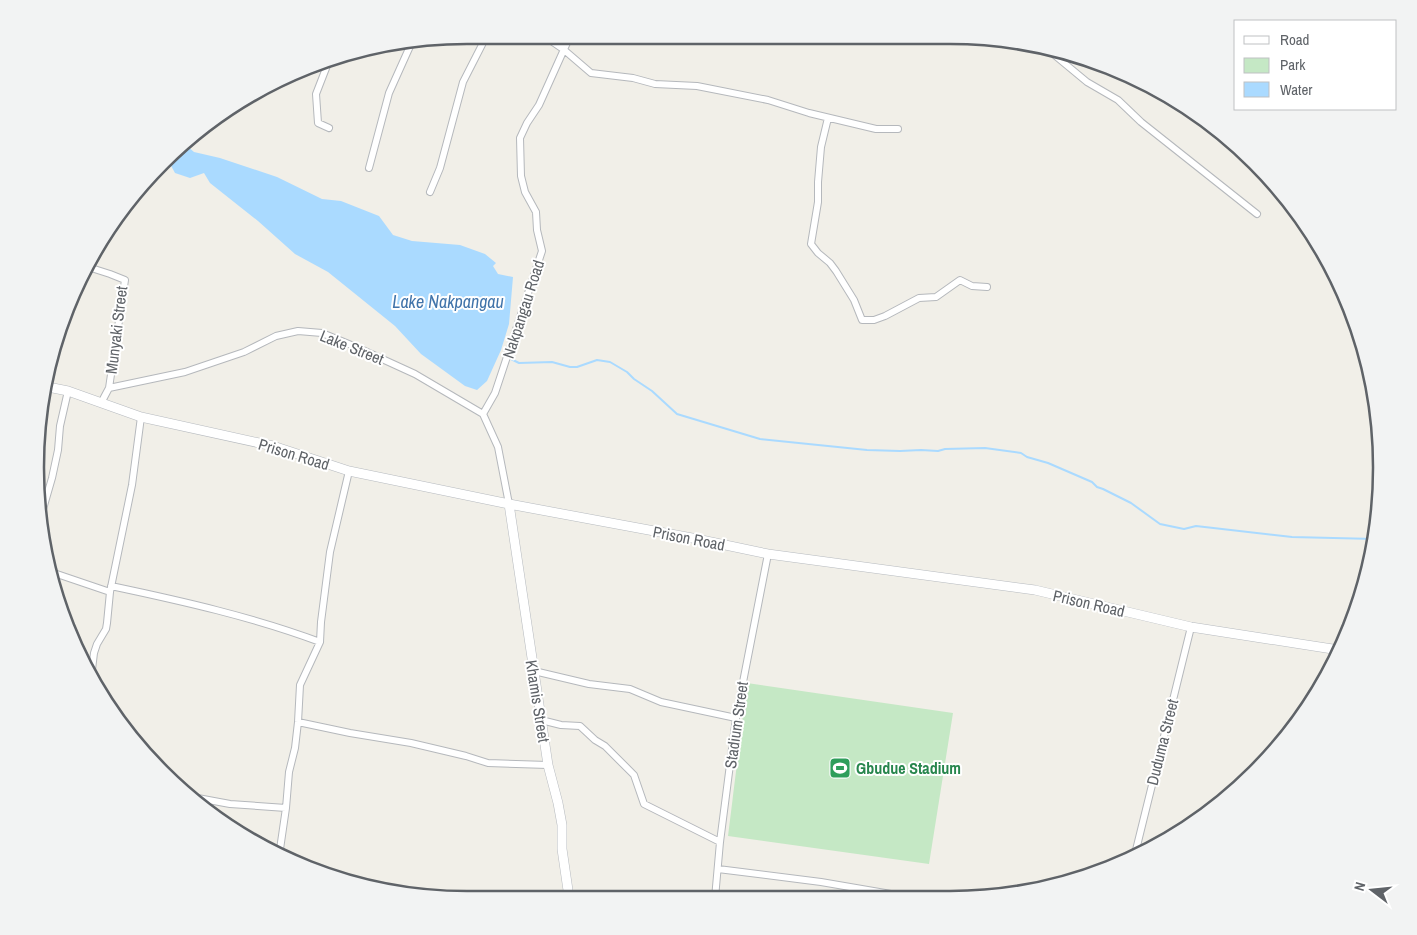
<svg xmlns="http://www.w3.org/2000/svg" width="1417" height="935" viewBox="0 0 1417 935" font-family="'Archivo Narrow',sans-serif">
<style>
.green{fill:#c5e8c5}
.water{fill:#aadaff}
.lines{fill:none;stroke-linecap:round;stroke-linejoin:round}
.stream{stroke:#aadaff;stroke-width:2}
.street-casing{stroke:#b5b8bc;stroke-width:8}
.secondary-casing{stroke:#b6babf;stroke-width:10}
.street{stroke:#fff;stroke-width:6}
.secondary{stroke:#fff;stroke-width:9}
.labels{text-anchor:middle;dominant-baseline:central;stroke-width:4;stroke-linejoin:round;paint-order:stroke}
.street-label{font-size:16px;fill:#5f6368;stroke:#fff}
.leisure-label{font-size:16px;font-weight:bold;fill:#27864d;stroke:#fff;text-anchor:start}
.water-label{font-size:18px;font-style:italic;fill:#4174aa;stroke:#fff}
.rim{fill:none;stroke:#5f6368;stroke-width:2.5}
</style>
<rect width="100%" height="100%" fill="#f1efe8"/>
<!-- green -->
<path class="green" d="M 747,683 L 953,713 L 929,864 L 728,836 Z"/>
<!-- water -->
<path class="water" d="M 187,146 L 194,152 L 220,158 L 277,177 L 322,199 L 341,201 L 379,216 L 393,235 L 412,241 L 460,245 L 485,254 L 496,263 L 493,266 L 498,274 L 513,277 L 509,324 L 501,350 L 487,381 L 477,390 L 465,386 L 421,354 L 395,326 L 328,272 L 295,254 L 258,221 L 210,183 L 204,173 L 190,178 L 175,173 L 169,162 Z"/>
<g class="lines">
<!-- stream -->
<path class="stream" d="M 509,358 L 519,363 L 552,362 L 570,367 L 577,367 L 597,360 L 610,362 L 627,372 L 634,379 L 652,391 L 677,414 L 760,439 L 867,450 L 900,451 L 921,450 L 938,451 L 945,449 L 985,448 L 1021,453 L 1027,457 L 1048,463 L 1092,482 L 1097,487 L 1103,489 L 1131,503 L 1160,524 L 1184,529 L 1196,526 L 1292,537 L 1375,539"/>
<!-- street casing -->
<g class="street-casing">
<path id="street" d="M 544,36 L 563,49 L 591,73 L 633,78 L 655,84 L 697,86 L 768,100 L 809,113 L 876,129 L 898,129
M 1052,53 L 1087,82 L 1118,100 L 1141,122 L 1257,214
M 828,118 L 821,147 L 818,182 L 818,202 L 811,244 L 818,253 L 830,263 L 836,271 L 854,300 L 862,320 L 874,320 L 885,316 L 919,298 L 936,297 L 960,280 L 972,286 L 987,287
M 329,128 L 318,123 L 316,94 L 330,58
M 369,168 L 389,93 L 411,44
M 430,192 L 440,168 L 463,82 L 487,35
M 88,267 L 110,274 L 125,280 L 109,388
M 101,403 L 109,388 L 185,372 L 244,352 L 276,336 L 298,331 L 322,333 L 356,347 L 415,374 L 483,414 L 498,447 L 509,504
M 483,414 L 495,393 L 542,251 L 537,230 L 536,212 L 525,192 L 521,176 L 520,138 L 527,123 L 539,105 L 570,36
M 41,516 L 52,478 L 58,450 L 60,426 L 68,391
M 51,572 L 110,592
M 111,586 C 182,601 253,617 320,642
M 534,671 L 589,684 L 630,689 L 661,702 L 736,718
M 91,678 L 94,653 L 97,644 L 106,629 L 107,623 L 110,592 L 132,485 L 141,417
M 541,720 L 561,725 L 580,726 L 595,740 L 605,746 L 634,775 L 644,804 L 720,842
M 298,722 L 350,733 L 411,743 L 466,756 L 488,763 L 548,765
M 187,796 L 230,804 L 286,808
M 1137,849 L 1146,852
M 279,856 L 286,808 L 289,772 L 295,748 L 298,722 L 300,685 L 320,642 L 321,622 L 330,552 L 349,471
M 1134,858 L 1191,627
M 718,869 L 821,882 L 920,899
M 715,898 L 720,842 L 736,718 L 768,554"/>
</g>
<!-- secondary casing -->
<g class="secondary-casing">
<path id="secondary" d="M 48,387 L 68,391 L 141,417 L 273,446 L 349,471 L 509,504 L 692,538 L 768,554 L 1035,590 L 1191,627 L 1339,650
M 509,504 L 548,765 L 558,803 L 562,825 L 562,849 L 569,897"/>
</g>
<!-- street -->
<use href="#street" class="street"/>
<!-- secondary -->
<use href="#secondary" class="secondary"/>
</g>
<!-- icons -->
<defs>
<g id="stadium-square" transform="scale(1.125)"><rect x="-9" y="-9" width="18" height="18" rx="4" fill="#2e9e5b" stroke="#fff"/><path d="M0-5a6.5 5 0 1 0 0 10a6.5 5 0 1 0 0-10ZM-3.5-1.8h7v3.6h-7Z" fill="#fff"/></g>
</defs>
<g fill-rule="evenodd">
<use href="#stadium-square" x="840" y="768"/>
</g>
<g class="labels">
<!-- street labels -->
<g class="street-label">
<text transform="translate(523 309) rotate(-72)">Nakpangau Road</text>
<text transform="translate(116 330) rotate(-83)">Munyaki Street</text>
<text transform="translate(352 347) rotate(22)">Lake Street</text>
<text transform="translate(294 454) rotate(17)">Prison Road</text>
<text transform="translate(689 538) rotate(11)">Prison Road</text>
<text transform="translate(1089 603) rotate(13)">Prison Road</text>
<text transform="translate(538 701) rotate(81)">Khamis Street</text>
<text transform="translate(736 725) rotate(-82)">Stadium Street</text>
<text transform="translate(1162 742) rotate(-76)">Duduma Street</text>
</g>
<!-- leisure labels -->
<g class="leisure-label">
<text x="856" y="768">Gbudue Stadium</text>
</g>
<!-- water labels -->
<g class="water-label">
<text x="448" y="301">Lake Nakpangau</text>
</g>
</g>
<!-- crop -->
<path d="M0 0H1417V935H0ZM467 44H950A423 423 0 0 1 1373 467V468A423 423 0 0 1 950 891H467A423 423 0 0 1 44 468V467A423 423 0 0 1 467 44Z" fill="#f2f3f3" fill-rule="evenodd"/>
<path class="rim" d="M467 44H950A423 423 0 0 1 1373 467V468A423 423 0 0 1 950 891H467A423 423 0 0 1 44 468V467A423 423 0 0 1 467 44Z"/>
<!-- legend -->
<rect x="1234" y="20" width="162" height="90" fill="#ffffff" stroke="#bfc1c3"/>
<rect x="1244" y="36" width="25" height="8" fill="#ffffff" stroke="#bfc1c3"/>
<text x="1280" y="45" font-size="15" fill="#5f6368">Road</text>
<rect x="1244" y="58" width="25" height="15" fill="#c5e8c5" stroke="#bfc1c3"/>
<text x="1280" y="70" font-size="15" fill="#5f6368">Park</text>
<rect x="1244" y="82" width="25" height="15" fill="#aadaff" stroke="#bfc1c3"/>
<text x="1280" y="95" font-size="15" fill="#5f6368">Water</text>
<!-- north arrow -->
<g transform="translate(1372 890) rotate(286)" stroke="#ffffff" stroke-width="4" paint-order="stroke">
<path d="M0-4L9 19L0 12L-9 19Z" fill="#5f6368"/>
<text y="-8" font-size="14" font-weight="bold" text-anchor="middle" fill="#5f6368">N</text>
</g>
</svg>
